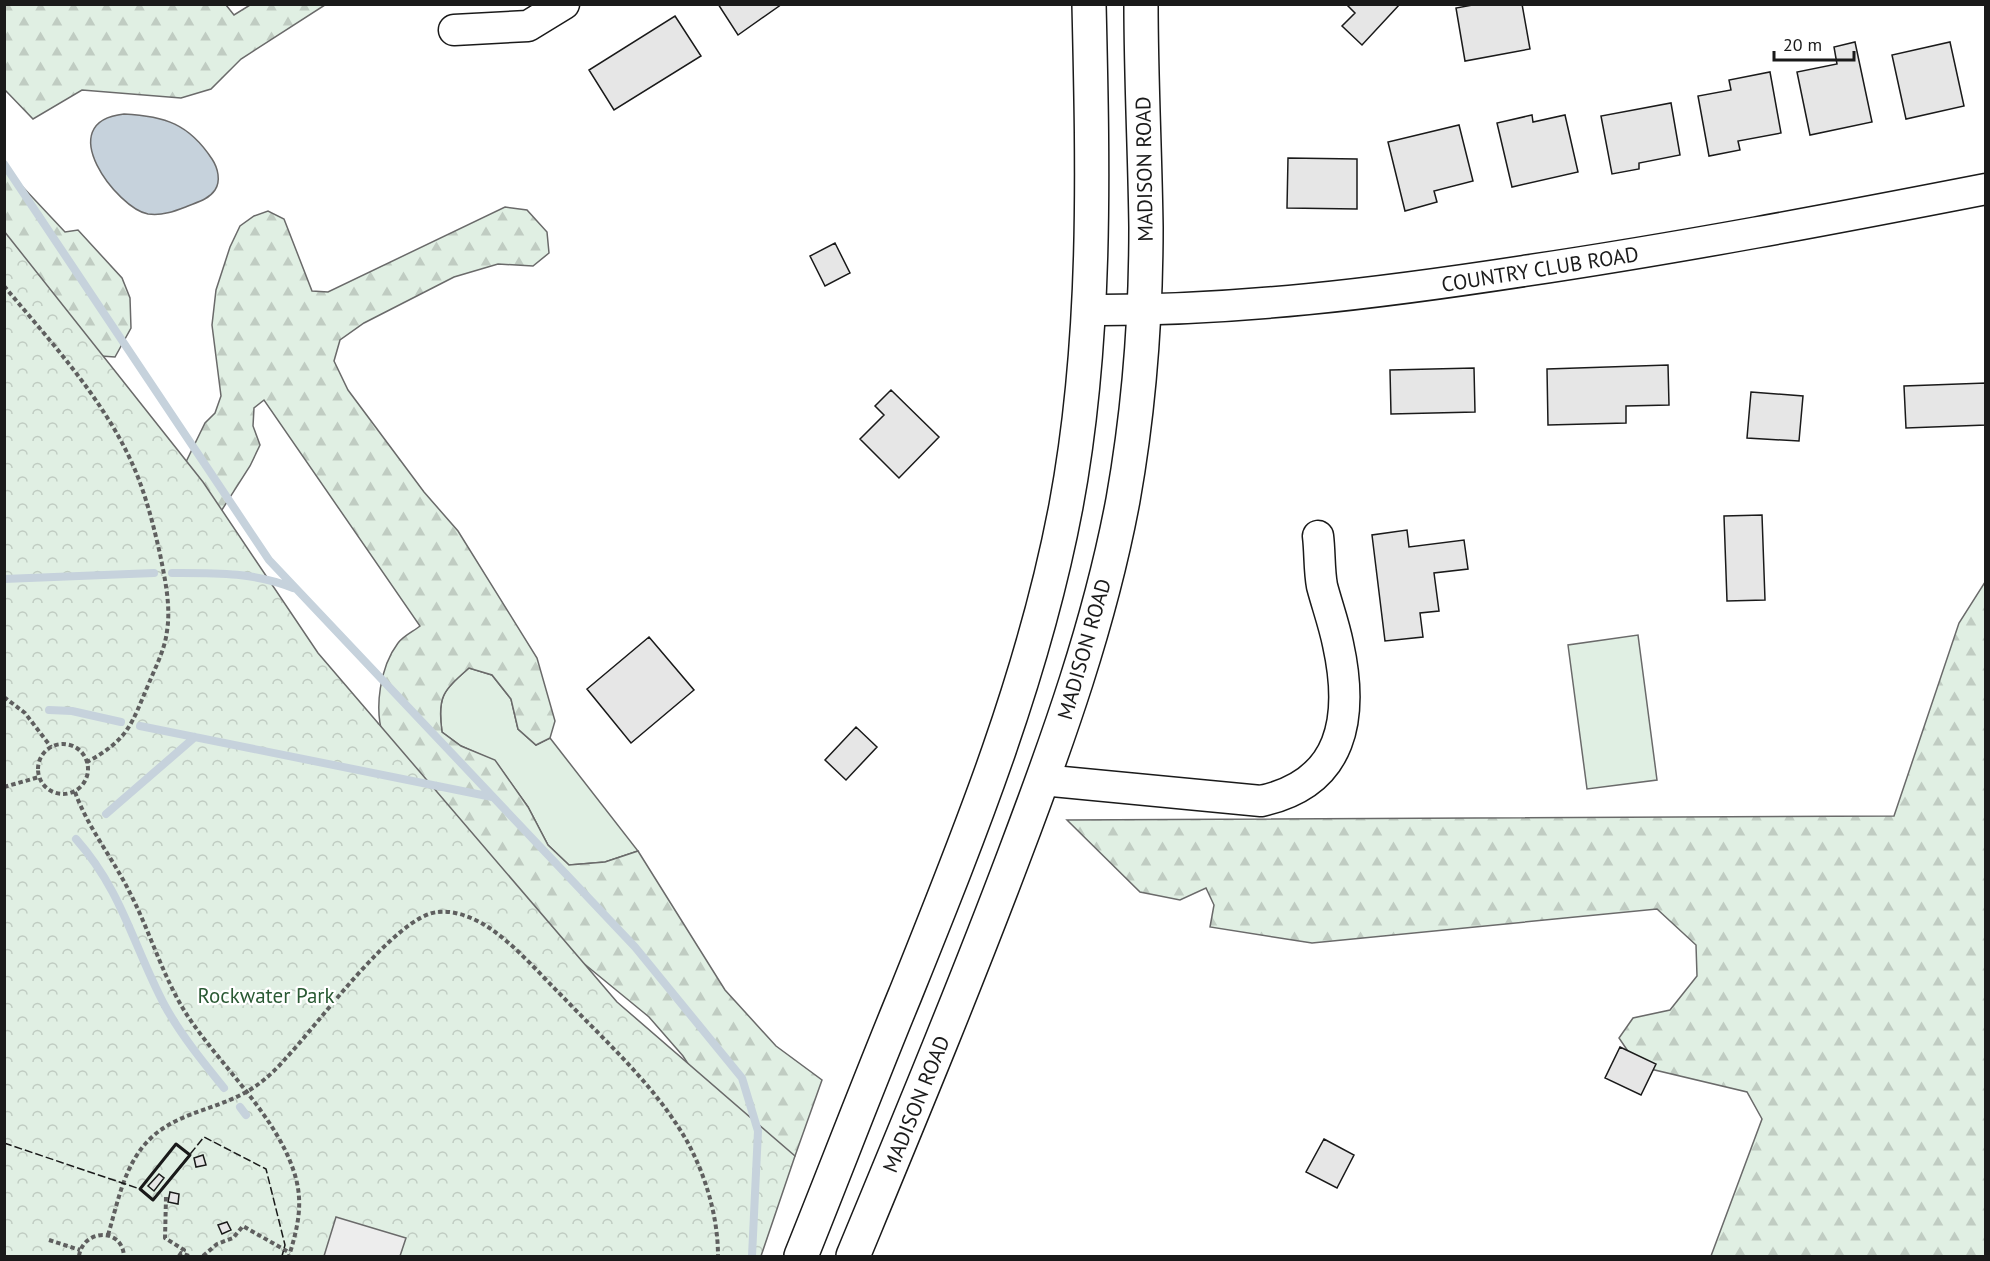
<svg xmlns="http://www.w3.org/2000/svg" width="1990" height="1261" viewBox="0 0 1990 1261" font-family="'PT Sans',sans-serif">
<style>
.grass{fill:#e0efe3;stroke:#6a6a6a;stroke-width:1.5}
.forest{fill:url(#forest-firs);stroke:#6a6a6a;stroke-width:1.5}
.park{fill:url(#park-crowns);stroke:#6a6a6a;stroke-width:1.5}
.parking{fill:#ededed;stroke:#6a6a6a;stroke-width:1.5}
.water{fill:#c6d2dc;stroke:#6a6a6a;stroke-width:1.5}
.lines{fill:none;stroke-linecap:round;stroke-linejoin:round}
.stream{stroke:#c6d2dc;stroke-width:8}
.building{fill:#e6e6e6;stroke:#1a1a1a;stroke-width:1.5}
.minor-casing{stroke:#1a1a1a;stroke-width:33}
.major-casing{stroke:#1a1a1a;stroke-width:36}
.path{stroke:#5f5f5f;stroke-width:4;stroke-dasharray:4.5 3;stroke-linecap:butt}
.minor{stroke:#fff;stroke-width:30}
.major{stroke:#fff;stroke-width:33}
.fence{stroke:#1a1a1a;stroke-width:1.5;stroke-dasharray:8 3;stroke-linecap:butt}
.wall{stroke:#1a1a1a;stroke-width:3}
.labels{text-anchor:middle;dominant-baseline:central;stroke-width:4.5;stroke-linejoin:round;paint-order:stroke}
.street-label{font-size:21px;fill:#1a1a1a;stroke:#fff}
.park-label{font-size:21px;fill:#2b5a34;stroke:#fff}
</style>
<defs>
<pattern id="forest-firs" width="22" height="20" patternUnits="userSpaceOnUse" patternTransform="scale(1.5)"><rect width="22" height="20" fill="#e0efe3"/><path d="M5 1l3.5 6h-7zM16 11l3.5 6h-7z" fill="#c0ccc2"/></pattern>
<pattern id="park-crowns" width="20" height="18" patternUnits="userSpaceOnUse" patternTransform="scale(1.5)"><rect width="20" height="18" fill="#e0efe3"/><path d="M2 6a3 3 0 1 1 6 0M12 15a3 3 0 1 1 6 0" fill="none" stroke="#c0ccc2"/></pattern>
</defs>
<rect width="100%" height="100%" fill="#fff"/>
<!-- grass -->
<path class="grass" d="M 1638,635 L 1657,780 L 1587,789 L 1568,645 Z
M 469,668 L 492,675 L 511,699 L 518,729 L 536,745 L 550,738 L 638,851 L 605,862 L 569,865 L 548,845 L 528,807 L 495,761 L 461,746 L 442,732 C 437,696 443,691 469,668 Z"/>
<!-- forest -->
<path class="forest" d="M 226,5 L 234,15 L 250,5 L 325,5 L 241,59 L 211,89 L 181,98 L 82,90 L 33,119 L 5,90 L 5,5 Z
M 4,167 L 65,232 L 78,230 L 122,278 L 130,298 L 131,328 L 115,357 L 87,355 L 5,259 Z
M 505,207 L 527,210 L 547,232 L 549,253 L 533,266 L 498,264 L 454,277 L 364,323 L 340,340 L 334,361 L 348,390 L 424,492 L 458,531 L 537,658 L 555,721 L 550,738 L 536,745 L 518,729 L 511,699 L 492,675 L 469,668 C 443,691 437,696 442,732 L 461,746 L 495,760 L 528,807 L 548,845 L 569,865 L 605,862 L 638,851 L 725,990 L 776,1046 L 822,1080 L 795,1156 L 774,1167 L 708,1095 L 683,1056 L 649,1017 L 582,962 L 383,736 C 374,708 380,667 398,643 C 403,636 414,631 420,626 L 264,400 L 254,408 L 253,426 L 260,445 L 250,466 L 218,516 L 185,464 L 205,423 L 215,413 L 221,396 L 212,325 L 216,290 L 230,247 L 240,226 L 254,216 L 268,211 L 284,219 L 312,291 L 328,292 Z
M 1985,582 L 1985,1256 L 1711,1256 L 1762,1119 L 1747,1092 L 1638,1066 L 1619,1038 L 1633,1018 L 1670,1010 L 1697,976 L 1696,945 L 1657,909 L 1312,943 L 1210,927 L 1214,905 L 1206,888 L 1180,900 L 1140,892 L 1067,820 L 1894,816 L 1959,623 Z"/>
<!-- park -->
<path class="park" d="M 4,231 L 203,482 L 318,653 L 617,1002 L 795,1156 L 761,1256 L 5,1256 Z"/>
<!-- parking -->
<path class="parking" d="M 336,1217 L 406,1238 L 400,1256 L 324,1256 Z"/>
<!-- water -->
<path class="water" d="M 124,114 C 165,116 189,124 212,159 C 218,168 221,181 215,190 C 209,199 198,202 188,206 C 175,211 163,216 148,214 C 118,209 50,122 124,114 Z"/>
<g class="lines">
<!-- stream -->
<path class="stream" d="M 4,164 L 269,560 L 635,947 L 742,1078 L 758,1131 L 752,1256
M 172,573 C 214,573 254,572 293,588
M 4,579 L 154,573
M 49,710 L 72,711 L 121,722
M 140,726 L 492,797
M 106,814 L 195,737
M 76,839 C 123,892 133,946 165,1006 C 181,1035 203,1062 224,1088
M 240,1107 L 246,1115"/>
</g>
<!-- building -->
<path class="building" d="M 718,4 L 782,4 L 738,35 Z
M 1346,4 L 1400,4 L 1362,45 L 1342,26 L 1355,13 Z
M 1478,4 L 1522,4 L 1530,49 L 1465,61 L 1456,8 Z
M 675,16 L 701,56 L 614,110 L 589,70 Z
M 1855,42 L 1872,122 L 1810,135 L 1797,72 L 1837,64 L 1834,47 Z
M 1950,42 L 1964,106 L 1906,119 L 1892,55 Z
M 1770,72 L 1781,133 L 1738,141 L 1740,150 L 1709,156 L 1698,96 L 1731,90 L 1729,80 Z
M 1671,103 L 1680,155 L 1639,163 L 1639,169 L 1612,174 L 1601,116 Z
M 1532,115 L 1533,122 L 1565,115 L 1578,172 L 1512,187 L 1497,123 Z
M 1459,125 L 1473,181 L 1434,191 L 1437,202 L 1405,211 L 1388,142 Z
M 1288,158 L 1357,159 L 1357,209 L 1287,208 Z
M 835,243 L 850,273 L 825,286 L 810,256 Z
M 1668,365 L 1669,405 L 1626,406 L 1626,423 L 1548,425 L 1547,369 Z
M 1474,368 L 1475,412 L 1391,414 L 1390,370 Z
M 1986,383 L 1986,425 L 1906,428 L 1904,386 Z
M 891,390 L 939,437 L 899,478 L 860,439 L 884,415 L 875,406 Z
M 1751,392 L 1803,396 L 1799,441 L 1747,438 Z
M 1762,515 L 1765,600 L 1727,601 L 1724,516 Z
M 1407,530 L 1409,547 L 1464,540 L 1468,569 L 1434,573 L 1439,611 L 1420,613 L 1423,637 L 1385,641 L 1372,535 Z
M 649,637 L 694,690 L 631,743 L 587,689 Z
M 856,727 L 877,747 L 846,780 L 825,760 Z
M 1620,1047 L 1656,1064 L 1641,1095 L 1605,1078 Z
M 1324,1139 L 1354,1155 L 1337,1188 L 1306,1172 Z
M 203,1155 L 206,1165 L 196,1167 L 194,1158 Z
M 159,1174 L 164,1178 L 154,1191 L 148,1186 Z
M 170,1192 L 179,1194 L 178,1204 L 168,1202 Z
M 227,1222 L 231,1230 L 222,1234 L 218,1225 Z"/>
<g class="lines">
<!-- minor casing -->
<g class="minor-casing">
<path id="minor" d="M 454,30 L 528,26 L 564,4
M 1090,310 C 1236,311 1380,293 1524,271 C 1679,248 1832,219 1986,189
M 1042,780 L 1261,801 C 1344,783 1354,717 1338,644 C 1334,624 1327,605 1322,586 C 1319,570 1320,552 1318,536"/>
</g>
<!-- major casing -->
<g class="major-casing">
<path id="major" d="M 801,1256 C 836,1169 869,1082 905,995 C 969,836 1034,676 1066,506 C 1097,340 1093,172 1089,4
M 853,1256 C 908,1123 963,991 1014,856 C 1058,740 1100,623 1123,500 C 1139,410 1146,318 1146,227 C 1145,153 1141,79 1141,4"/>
</g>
<!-- path -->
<path class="path" d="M 4,286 C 50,341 102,397 132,463 C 145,492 153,523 160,554 C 165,579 171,606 167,631 C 165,649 156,666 149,683 C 131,725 129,739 87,762
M 4,697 L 25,713 L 51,747
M38 769a25 25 0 1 1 50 0a25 25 0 1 1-50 0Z
M 4,787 L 39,777
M 75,792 C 88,828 112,857 129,891 C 151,933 163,979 189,1018 C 222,1067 276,1116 294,1172 C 304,1202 298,1227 289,1256
M 166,1197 L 165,1238 L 184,1250 L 181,1253
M 108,1235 C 118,1202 124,1165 149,1140 C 175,1113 215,1110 246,1092 C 261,1084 275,1071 286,1058 C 317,1026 396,915 438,912 C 455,910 474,918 488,927 C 515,945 538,972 561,995 C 605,1041 656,1086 688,1143 C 706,1177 718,1217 718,1256
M 49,1240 L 80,1250
M 79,1256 C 83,1229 122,1227 124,1256
M 179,1256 L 181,1253 L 189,1256
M 203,1256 L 217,1244 L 233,1238 L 243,1226 L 290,1253"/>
<!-- minor -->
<use href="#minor" class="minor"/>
<!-- major -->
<use href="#major" class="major"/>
<!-- fence -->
<path class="fence" d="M 4,1143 L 140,1189 L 153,1200 L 204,1137 L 266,1169 L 285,1245 L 282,1256"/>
<!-- wall -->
<path class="wall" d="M 176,1144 L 190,1155 L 153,1200 L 140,1189 Z"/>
</g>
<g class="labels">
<!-- street labels -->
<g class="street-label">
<text transform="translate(1144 169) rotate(-91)">MADISON ROAD</text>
<text transform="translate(1540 269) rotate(-9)">COUNTRY CLUB ROAD</text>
<text transform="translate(1084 649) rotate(-74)">MADISON ROAD</text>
<text transform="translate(916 1104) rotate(-68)">MADISON ROAD</text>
</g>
<!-- park labels -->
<g class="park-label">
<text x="266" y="995">Rockwater Park</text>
</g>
</g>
<!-- border -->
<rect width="1990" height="1261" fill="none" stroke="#1a1a1a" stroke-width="12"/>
<!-- scale -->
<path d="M1774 51v9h80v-9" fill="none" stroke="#1a1a1a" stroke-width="3"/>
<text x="1783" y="51" font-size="18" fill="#1a1a1a" stroke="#ffffff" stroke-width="4.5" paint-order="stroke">20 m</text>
</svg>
